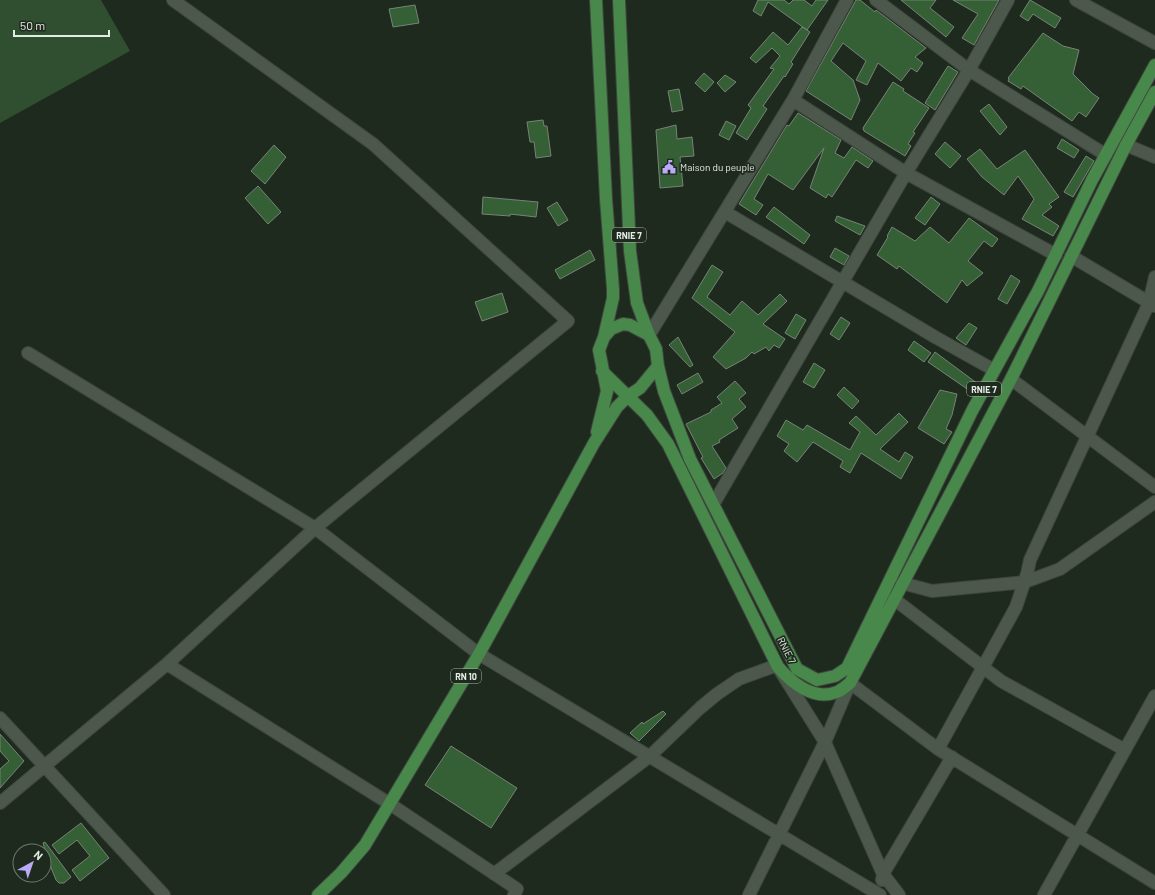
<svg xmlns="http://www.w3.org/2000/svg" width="1155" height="895" viewBox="0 0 1155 895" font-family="Barlow,sans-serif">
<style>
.green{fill:#304e30}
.building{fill:#355f35;stroke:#778376}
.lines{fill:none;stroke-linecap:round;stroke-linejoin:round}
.street-casing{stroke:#3e463e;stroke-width:14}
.primary-casing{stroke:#3e463e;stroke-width:14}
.street{stroke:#4d584c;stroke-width:12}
.primary{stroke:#48884a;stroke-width:12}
.labels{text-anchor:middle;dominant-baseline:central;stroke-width:3.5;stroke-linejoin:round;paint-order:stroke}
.shield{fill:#1f2a1f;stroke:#a9b1a9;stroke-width:1}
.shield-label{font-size:9px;font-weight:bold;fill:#e4ebe4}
.poi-label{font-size:10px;fill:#e4ebe4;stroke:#1f2a1f;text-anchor:start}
.street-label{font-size:10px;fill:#e4ebe4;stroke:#1f2a1f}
</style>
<rect width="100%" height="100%" fill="#1f2a1f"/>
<!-- green -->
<path class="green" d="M 0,0 L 101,0 L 130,51 L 0,123 Z"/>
<!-- building -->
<path class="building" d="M 758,0 L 784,0 L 789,4 L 793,0 L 804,0 L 812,6 L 816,0 L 828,0 L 807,30 L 810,32 L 791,62 L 793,64 L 785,77 L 784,76 L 763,106 L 767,109 L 747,140 L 736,133 L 751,108 L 748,105 L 774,69 L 770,68 L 780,56 L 772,48 L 756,63 L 750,58 L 773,32 L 788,45 L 802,27 L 807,30 L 768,2 L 761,16 L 753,11 Z
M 856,0 L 860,0 L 875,12 L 876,10 L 926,48 L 915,57 L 923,63 L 917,72 L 911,68 L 901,81 L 878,63 L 867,85 L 856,80 L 866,61 L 843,43 L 831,61 L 853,80 L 860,100 L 851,120 L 806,91 Z
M 901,0 L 936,0 L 930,8 L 954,27 L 946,37 Z
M 953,0 L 999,0 L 974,45 L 962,38 L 978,14 Z
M 1030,0 L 1061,18 L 1055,28 L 1033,14 L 1028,21 L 1020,16 Z
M 415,5 L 419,23 L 393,27 L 389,9 Z
M 1043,33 L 1063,46 L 1079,50 L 1073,74 L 1093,94 L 1099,98 L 1086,117 L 1079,112 L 1072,121 L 1023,86 L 1021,89 L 1008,81 L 1009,79 L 1008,78 Z
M 948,66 L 958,72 L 935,110 L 925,103 Z
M 704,73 L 714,82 L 705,92 L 695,83 Z
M 725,75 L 736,82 L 725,92 L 717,83 Z
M 893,82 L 904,89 L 903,91 L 929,108 L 913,132 L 915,133 L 908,144 L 911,146 L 905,156 L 864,131 L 863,128 Z
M 679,89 L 683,110 L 672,112 L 668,91 Z
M 989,104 L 1007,127 L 1000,135 L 980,111 Z
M 798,113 L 841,140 L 835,153 L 844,158 L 852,147 L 873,161 L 868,168 L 856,160 L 832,197 L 828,194 L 826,198 L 810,188 L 824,148 L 793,190 L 768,174 L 754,199 L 763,205 L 756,215 L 739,204 L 787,125 L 789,126 Z
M 543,120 L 544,126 L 547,126 L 551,156 L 536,158 L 534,142 L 530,142 L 527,122 Z
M 726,121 L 736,126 L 729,140 L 719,135 Z
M 676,125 L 677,139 L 692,137 L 694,156 L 680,157 L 683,186 L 660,188 L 656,130 Z
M 1062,139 L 1079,150 L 1074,158 L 1057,148 Z
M 945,142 L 961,156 L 950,168 L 935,154 Z
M 274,145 L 286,157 L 265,184 L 251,171 Z
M 980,149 L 997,169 L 1025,150 L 1059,197 L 1049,204 L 1052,207 L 1042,215 L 1059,226 L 1053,236 L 1022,219 L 1034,199 L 1018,176 L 1004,195 L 982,177 L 967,159 Z
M 1086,156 L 1094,161 L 1073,197 L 1064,192 Z
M 258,186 L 281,212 L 268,224 L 245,198 Z
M 483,197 L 538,202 L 536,217 L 510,214 L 510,216 L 482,214 Z
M 931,197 L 940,204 L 925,225 L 915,218 Z
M 557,202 L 568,220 L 558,226 L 547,208 Z
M 774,207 L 810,235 L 804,244 L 766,217 Z
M 837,216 L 865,226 L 860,235 L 835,221 Z
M 969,218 L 998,239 L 992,247 L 984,241 L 968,261 L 983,273 L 967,286 L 962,280 L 947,303 L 899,266 L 897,269 L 877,255 L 888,237 L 887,236 L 892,227 L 915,241 L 930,227 L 949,243 Z
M 835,248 L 849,256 L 844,265 L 830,257 Z
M 590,250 L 595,260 L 560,279 L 555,270 Z
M 712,265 L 723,272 L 707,297 L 730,315 L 742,301 L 758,315 L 780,294 L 787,301 L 763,324 L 785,339 L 779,348 L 774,345 L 769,351 L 766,347 L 754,354 L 752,352 L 746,358 L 726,369 L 713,357 L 735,332 L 692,298 Z
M 1011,275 L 1020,281 L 1007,304 L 998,299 Z
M 502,293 L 508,312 L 482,321 L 475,302 Z
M 796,314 L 806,320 L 795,339 L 785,333 Z
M 841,317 L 850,323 L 839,340 L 830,334 Z
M 969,323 L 977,328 L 966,345 L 956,338 Z
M 678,337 L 693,365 L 690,367 L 669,345 Z
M 914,341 L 931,353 L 924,362 L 908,350 Z
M 935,352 L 978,384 L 973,393 L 928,362 Z
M 814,363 L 825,370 L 814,388 L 803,382 Z
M 698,373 L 703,382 L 682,394 L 677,385 Z
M 735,381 L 746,393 L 739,399 L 746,407 L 732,419 L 738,428 L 719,440 L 720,442 L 712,446 L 726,468 L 723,473 L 714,479 L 701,458 L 703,457 L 686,424 L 711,412 L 711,410 L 722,403 L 717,397 Z
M 844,387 L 859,401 L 852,409 L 837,395 Z
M 940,390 L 957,394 L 952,415 L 946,429 L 952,432 L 944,444 L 918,428 Z
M 899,413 L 908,422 L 880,449 L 899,462 L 905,452 L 913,457 L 901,479 L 861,453 L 850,473 L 840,467 L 843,461 L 813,442 L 797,462 L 784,451 L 789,444 L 777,436 L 786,420 L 803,430 L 807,425 L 850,450 L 860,432 L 849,423 L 856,416 L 876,435 Z
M 663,711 L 666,714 L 639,741 L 630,733 L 642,722 L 643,724 Z
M 0,734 L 24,761 L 0,788 L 0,769 L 9,761 L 0,751 Z
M 451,746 L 517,788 L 491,828 L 425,785 Z
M 81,823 L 109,858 L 80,881 L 72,870 L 90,856 L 77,840 L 59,854 L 52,845 Z
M 45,842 L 71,877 L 64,883 L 59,883 L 56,880 L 50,865 L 44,870 L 44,855 L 46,853 L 43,843 Z"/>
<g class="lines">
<!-- street casing -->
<g class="street-casing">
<path id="street" d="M 876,0 L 969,70 L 1106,155
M 1076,0 L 1155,43
M 793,100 L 906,173 L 1056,255
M 1126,145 L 1155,157
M 725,212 L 935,337 L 994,370
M 1071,256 L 1155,306
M 649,335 L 793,100 L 847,0
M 28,353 L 315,528 L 479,654 L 880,895
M 1011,379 L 1155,487
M 714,503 L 906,173 L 969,70 L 1008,0
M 902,583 L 932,591 L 1025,582 L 1060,569 L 1155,502
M 894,599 L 1001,681 L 1125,750
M 167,664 L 390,804 L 517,889 L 514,895
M 0,718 L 164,895
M 823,738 L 883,874 L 899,895
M 938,749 L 1016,607 L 1027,574 L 1030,560 L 1149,303 L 1155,277
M 0,803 L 167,664 L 315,528 L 568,321 L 373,144 L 173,0
M 494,874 L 650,756 L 700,708 L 717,694 L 739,679 L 772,667 L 778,667 L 825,742
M 882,880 L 883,874 L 952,757
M 749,895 L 825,742 L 850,683 L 938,749 L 1155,883
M 1044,895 L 1155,696"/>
</g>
<!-- primary casing -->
<g class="primary-casing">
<path id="primary" d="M 596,0 L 606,199 L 613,289 L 613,298 L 604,337
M 619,0 L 630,251 L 637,303 L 649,335 L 656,349 L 658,366 L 664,391 L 690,459 L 797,669 L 817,680 L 835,676 L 847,668 L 972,411 L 1038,291 L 1092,180 L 1155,65
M 602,371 L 647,415 L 668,444 L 778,667 C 792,683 814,701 837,692 C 842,690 846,686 850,683 L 1011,379 L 1126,145 L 1155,92
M 597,432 L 607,391 L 599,350 L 604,337 L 611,329 L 623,324 L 630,325 L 649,335
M 318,895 L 341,873 L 365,845 L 479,654 L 594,443 L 617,407 L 628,396 L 640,388 L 658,366"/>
</g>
<!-- street -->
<use href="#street" class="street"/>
<!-- primary -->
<use href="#primary" class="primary"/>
</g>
<!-- icons -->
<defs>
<g id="civic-bare" transform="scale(1.08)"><path d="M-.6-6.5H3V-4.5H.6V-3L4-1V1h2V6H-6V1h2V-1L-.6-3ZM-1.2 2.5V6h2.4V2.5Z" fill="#bbaaf6" stroke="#1f2a1f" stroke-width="2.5" paint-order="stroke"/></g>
</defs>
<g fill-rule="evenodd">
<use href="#civic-bare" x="669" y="167"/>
</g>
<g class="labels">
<!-- shield labels -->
<g class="shield">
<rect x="612" y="228" width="34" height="14" rx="3"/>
<rect x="967" y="382" width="34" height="14" rx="3"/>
<rect x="451" y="669" width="30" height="14" rx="3"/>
</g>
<g class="shield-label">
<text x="629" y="235">RNIE 7</text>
<text x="984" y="389">RNIE 7</text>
<text x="466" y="676">RN 10</text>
</g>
<!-- poi labels -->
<g class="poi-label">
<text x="680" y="167">Maison du peuple</text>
</g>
<!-- street labels -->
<g class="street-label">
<text transform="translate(787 650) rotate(63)">RNIE 7</text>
</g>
</g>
<!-- north arrow -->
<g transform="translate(32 863) rotate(40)"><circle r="19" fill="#1f2a1f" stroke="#6e776e"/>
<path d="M0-3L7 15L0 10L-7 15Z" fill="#bbaaf6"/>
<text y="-6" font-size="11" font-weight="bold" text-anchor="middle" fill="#e4ebe4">N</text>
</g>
<!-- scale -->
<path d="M14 30v6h95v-6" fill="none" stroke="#e4ebe4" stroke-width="2"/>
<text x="20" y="30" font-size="12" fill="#e4ebe4" stroke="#1f2a1f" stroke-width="3" paint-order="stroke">50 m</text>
</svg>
